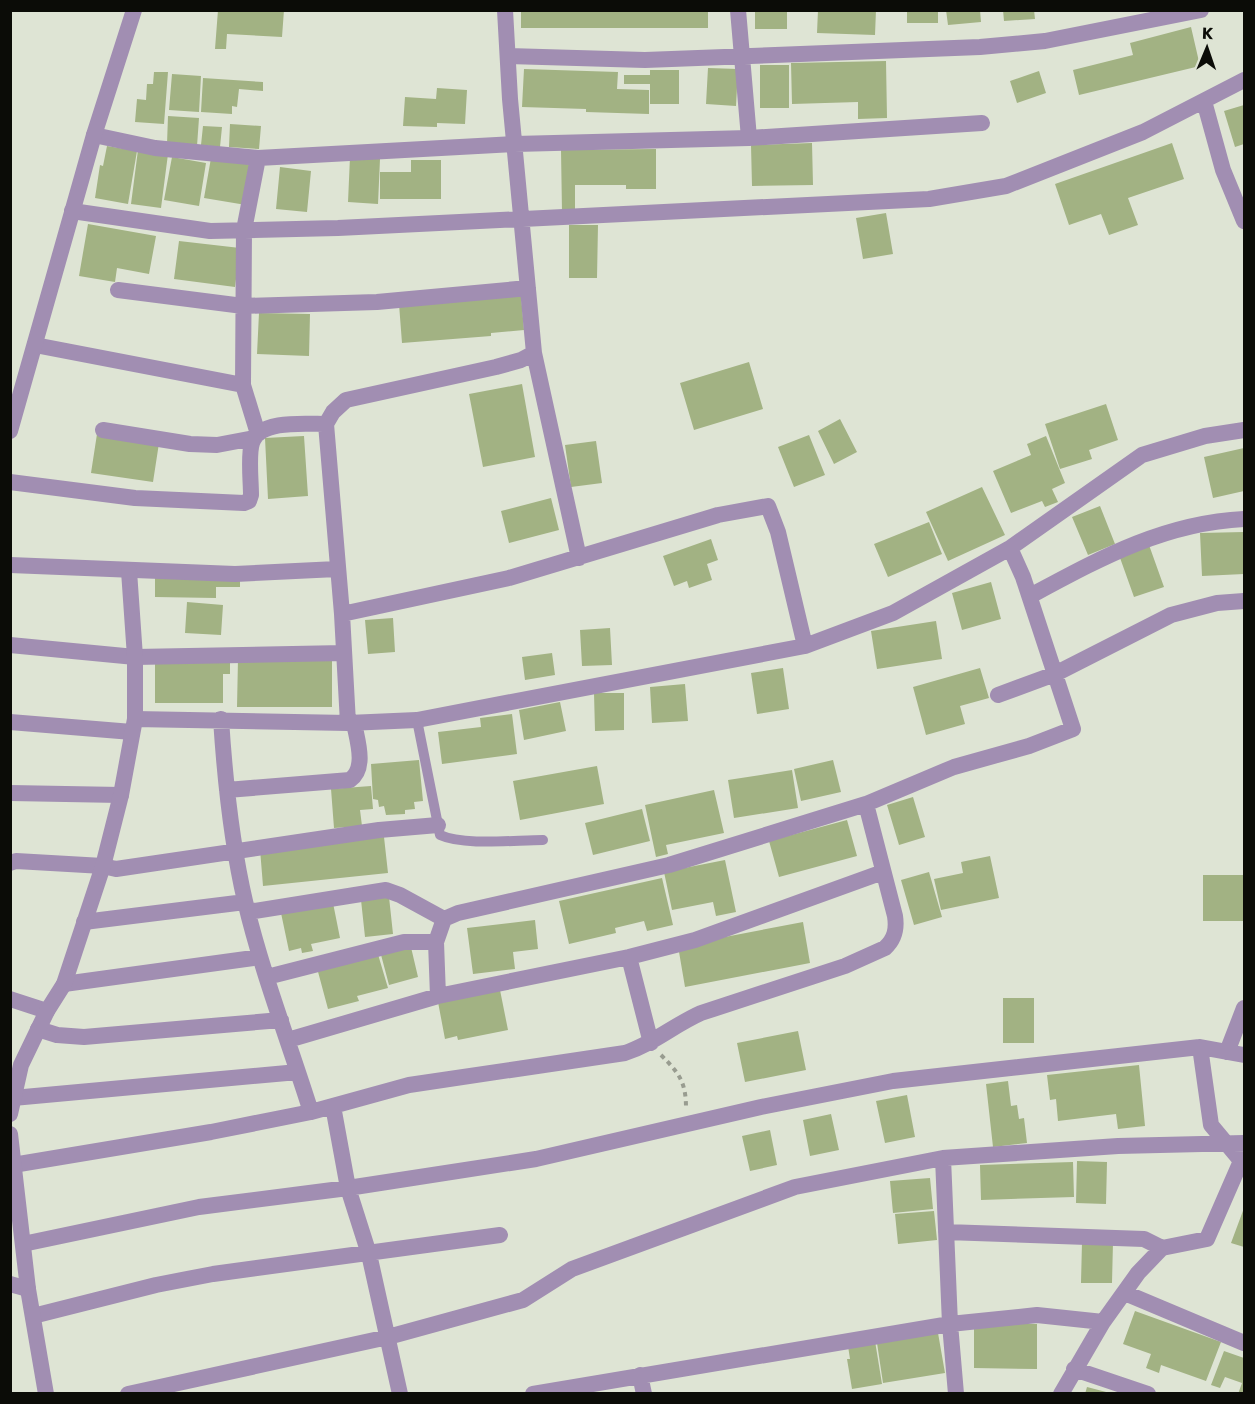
<svg xmlns="http://www.w3.org/2000/svg" width="1255" height="1404" viewBox="0 0 1255 1404" font-family="Jost,sans-serif">
<style>
.building{fill:#a2b283}
.lines{fill:none;stroke-linecap:round;stroke-linejoin:round}
.path{stroke:#989c90;stroke-width:4;stroke-dasharray:4.5 4.5;stroke-linecap:butt}
.service{stroke:#a18eb2;stroke-width:10}
.minor{stroke:#a18eb2;stroke-width:16}
.tertiary{stroke:#a18eb2;stroke-width:16}
</style>
<rect width="100%" height="100%" fill="#dee4d4"/>
<!-- building -->
<path class="building" d="M 218,10 L 284,10 L 282,37 L 227,34 L 226,49 L 215,49 Z
M 521,10 L 708,10 L 708,28 L 521,28 Z
M 755,10 L 787,10 L 787,29 L 755,29 Z
M 818,10 L 876,10 L 875,35 L 817,33 Z
M 907,10 L 938,10 L 938,23 L 907,23 Z
M 946,10 L 980,10 L 981,22 L 948,25 Z
M 1003,10 L 1034,10 L 1035,19 L 1004,21 Z
M 1191,27 L 1200,66 L 1079,95 L 1073,70 L 1133,55 L 1130,43 Z
M 886,61 L 887,118 L 858,119 L 858,102 L 792,104 L 791,63 Z
M 760,65 L 789,65 L 789,108 L 760,108 Z
M 708,68 L 738,69 L 736,106 L 706,104 Z
M 524,69 L 618,72 L 617,89 L 649,90 L 649,114 L 586,112 L 586,109 L 522,107 Z
M 650,70 L 679,70 L 679,104 L 650,104 L 650,84 L 624,84 L 624,75 L 650,75 Z
M 1039,71 L 1046,93 L 1017,103 L 1010,81 Z
M 154,72 L 168,72 L 164,124 L 135,122 L 137,99 L 146,100 L 147,84 L 153,84 Z
M 172,74 L 201,76 L 199,112 L 169,110 Z
M 203,78 L 263,82 L 263,91 L 239,89 L 237,107 L 232,106 L 232,114 L 201,112 Z
M 437,88 L 467,90 L 465,124 L 437,123 L 437,127 L 403,126 L 405,97 L 436,99 Z
M 1244,105 L 1244,144 L 1235,147 L 1224,111 Z
M 168,116 L 199,118 L 197,146 L 167,144 Z
M 230,124 L 261,126 L 259,149 L 229,147 Z
M 203,126 L 222,127 L 220,147 L 201,145 Z
M 812,143 L 813,185 L 752,186 L 751,145 Z
M 1172,143 L 1184,179 L 1128,198 L 1138,225 L 1109,235 L 1101,214 L 1069,225 L 1055,184 Z
M 107,146 L 137,151 L 128,204 L 95,198 L 100,165 L 103,166 Z
M 656,149 L 656,189 L 626,189 L 626,185 L 575,185 L 575,212 L 562,212 L 561,150 Z
M 138,150 L 168,154 L 161,208 L 131,204 Z
M 172,157 L 206,163 L 199,206 L 164,200 Z
M 350,157 L 380,159 L 378,204 L 348,202 Z
M 211,158 L 253,165 L 246,205 L 204,198 Z
M 411,160 L 441,160 L 441,199 L 380,199 L 380,172 L 411,172 Z
M 280,167 L 311,171 L 307,212 L 276,209 Z
M 886,213 L 893,254 L 863,259 L 856,218 Z
M 88,224 L 156,236 L 149,274 L 117,268 L 115,282 L 79,276 Z
M 569,225 L 598,225 L 597,278 L 569,278 Z
M 179,241 L 240,248 L 235,287 L 174,279 Z
M 521,295 L 524,330 L 491,333 L 491,336 L 402,343 L 399,304 Z
M 259,313 L 310,314 L 309,356 L 257,354 Z
M 749,362 L 763,409 L 694,430 L 680,383 Z
M 522,384 L 535,457 L 483,467 L 469,394 Z
M 1106,404 L 1118,440 L 1089,450 L 1092,459 L 1060,469 L 1045,424 Z
M 840,419 L 857,452 L 834,464 L 818,431 Z
M 97,434 L 159,443 L 153,482 L 91,473 Z
M 809,435 L 825,475 L 794,487 L 778,447 Z
M 304,436 L 308,496 L 268,499 L 265,438 Z
M 1046,436 L 1065,483 L 1052,489 L 1058,502 L 1045,507 L 1042,501 L 1011,513 L 993,471 L 1031,455 L 1027,444 Z
M 596,441 L 602,483 L 571,487 L 565,445 Z
M 1244,448 L 1244,491 L 1213,498 L 1204,457 Z
M 982,487 L 1005,535 L 948,561 L 926,512 Z
M 551,498 L 559,530 L 509,543 L 501,511 Z
M 1100,506 L 1115,544 L 1088,555 L 1072,517 Z
M 929,522 L 942,554 L 888,577 L 874,544 Z
M 1244,532 L 1244,574 L 1202,576 L 1200,533 Z
M 711,539 L 718,560 L 707,564 L 712,580 L 689,588 L 687,581 L 674,586 L 663,556 Z
M 1149,545 L 1164,587 L 1134,597 L 1119,555 Z
M 155,578 L 240,579 L 240,587 L 216,587 L 216,598 L 155,597 Z
M 991,582 L 1001,619 L 962,630 L 952,593 Z
M 187,602 L 223,605 L 221,635 L 185,633 Z
M 393,618 L 395,652 L 368,654 L 365,620 Z
M 936,621 L 942,659 L 877,669 L 871,631 Z
M 610,628 L 612,665 L 582,666 L 580,630 Z
M 552,653 L 555,675 L 525,680 L 522,657 Z
M 238,659 L 332,659 L 332,707 L 237,707 Z
M 230,661 L 230,674 L 223,674 L 223,703 L 155,703 L 155,662 Z
M 783,668 L 789,709 L 757,714 L 751,673 Z
M 980,668 L 989,698 L 960,706 L 965,724 L 926,735 L 913,687 Z
M 685,684 L 688,721 L 652,723 L 650,687 Z
M 594,693 L 624,693 L 624,730 L 595,731 Z
M 560,702 L 566,731 L 524,740 L 519,710 Z
M 512,714 L 517,754 L 442,764 L 438,732 L 481,727 L 480,718 Z
M 419,760 L 423,801 L 414,802 L 415,809 L 405,810 L 405,814 L 386,815 L 384,806 L 379,807 L 378,800 L 373,799 L 371,764 Z
M 833,760 L 841,792 L 801,801 L 794,769 Z
M 597,766 L 604,804 L 520,820 L 513,781 Z
M 792,770 L 798,808 L 734,818 L 728,780 Z
M 371,786 L 373,809 L 360,810 L 362,826 L 334,828 L 331,789 Z
M 714,790 L 724,833 L 666,845 L 668,854 L 656,857 L 645,805 Z
M 913,797 L 925,837 L 899,845 L 887,805 Z
M 642,809 L 650,841 L 593,855 L 585,823 Z
M 847,820 L 857,856 L 779,877 L 769,841 Z
M 384,837 L 388,873 L 263,886 L 260,849 Z
M 990,856 L 999,898 L 941,910 L 934,879 L 963,873 L 961,862 Z
M 725,860 L 736,912 L 716,916 L 713,902 L 672,910 L 664,872 Z
M 929,872 L 942,917 L 914,925 L 901,880 Z
M 1203,875 L 1244,875 L 1244,921 L 1203,921 Z
M 662,878 L 673,925 L 647,931 L 644,921 L 615,928 L 616,933 L 569,944 L 559,901 Z
M 389,897 L 393,934 L 365,937 L 361,900 Z
M 333,903 L 340,938 L 311,944 L 313,951 L 302,953 L 301,948 L 289,951 L 281,913 Z
M 535,920 L 538,949 L 513,952 L 515,969 L 473,974 L 467,928 Z
M 803,922 L 810,963 L 685,987 L 678,946 Z
M 410,943 L 418,977 L 389,985 L 380,951 Z
M 377,951 L 388,988 L 357,996 L 359,1001 L 328,1009 L 317,968 Z
M 500,990 L 508,1030 L 458,1040 L 457,1036 L 445,1039 L 438,1002 Z
M 1003,998 L 1034,998 L 1034,1043 L 1003,1043 Z
M 798,1031 L 806,1070 L 745,1082 L 737,1043 Z
M 1139,1065 L 1145,1126 L 1118,1129 L 1116,1114 L 1058,1121 L 1056,1099 L 1050,1100 L 1047,1075 Z
M 1008,1081 L 1011,1106 L 1017,1105 L 1019,1119 L 1024,1118 L 1027,1143 L 993,1147 L 986,1084 Z
M 907,1095 L 915,1137 L 885,1143 L 876,1101 Z
M 831,1114 L 839,1150 L 810,1156 L 803,1120 Z
M 770,1130 L 777,1165 L 750,1171 L 742,1136 Z
M 1077,1161 L 1107,1162 L 1106,1204 L 1076,1203 Z
M 1073,1162 L 1074,1197 L 981,1200 L 980,1165 Z
M 930,1178 L 933,1209 L 893,1213 L 890,1181 Z
M 1244,1208 L 1244,1247 L 1231,1243 Z
M 934,1211 L 937,1240 L 898,1244 L 895,1214 Z
M 1082,1242 L 1113,1242 L 1112,1283 L 1081,1283 Z
M 1135,1311 L 1221,1342 L 1206,1381 L 1161,1365 L 1159,1373 L 1146,1368 L 1151,1354 L 1123,1344 Z
M 974,1323 L 1037,1324 L 1037,1369 L 974,1368 Z
M 938,1333 L 945,1373 L 883,1383 L 877,1343 Z
M 875,1341 L 882,1384 L 852,1389 L 847,1359 L 850,1359 L 848,1346 Z
M 1224,1351 L 1244,1358 L 1244,1394 L 1238,1394 L 1242,1383 L 1225,1377 L 1220,1388 L 1211,1385 Z
M 1087,1387 L 1110,1393 L 1110,1394 L 1085,1394 Z"/>
<g class="lines">
<!-- path -->
<path class="path" d="M 661,1055 C 679,1073 686,1082 686,1108"/>
<!-- service -->
<path class="service" d="M 417,720 L 440,835 C 464,846 515,840 543,840"/>
<!-- minor -->
<path class="minor" d="M 738,10 L 749,138
M 508,56 L 645,60 L 980,47 L 1045,41 L 1201,10
M 1204,101 L 1223,170 L 1244,221
M 94,135 L 155,148 L 258,158 L 515,144 L 749,138 L 982,123
M 258,158 L 244,230 L 243,385 L 258,434
M 72,211 L 210,231 L 338,228 L 929,199 L 1006,186 L 1143,132 L 1244,80
M 118,290 L 243,306 L 377,302 L 528,288
M 35,345 L 243,385
M 534,353 L 579,558
M 103,430 L 190,444 L 217,445 L 254,438
M 10,482 L 135,498 L 244,503 L 249,501 L 251,495 C 251,481 248,455 252,443 C 259,419 307,424 326,424
M 10,565 L 235,574 L 337,569
M 1030,596 C 1099,559 1163,523 1244,519
M 342,614 L 509,578 L 718,515 L 768,506 L 778,532 L 805,646
M 10,645 L 135,657 L 344,653
M 998,695 L 1055,674 L 1171,615 L 1217,603 L 1244,601
M 135,719 L 348,723 L 417,720 L 805,646 L 893,613 L 1010,548 L 1142,455 L 1205,436 L 1244,430
M 221,719 C 225,781 231,841 245,901 C 262,973 289,1042 311,1112
M 10,722 L 132,732
M 348,723 L 342,614 L 326,424 L 333,412 L 346,400 L 496,367 L 521,360 L 534,353 L 510,99 L 505,10
M 227,790 L 350,780 C 367,768 357,740 354,723
M 10,793 L 121,795
M 10,863 L 16,861 L 103,866 L 116,869 L 379,830 L 438,825
M 248,912 L 386,890 L 400,895 L 444,919
M 84,922 L 245,902
M 629,957 L 651,1043
M 267,977 L 404,942 L 436,942
M 64,984 L 260,957
M 438,996 L 436,942 L 444,919 L 458,913 L 669,865 L 866,804 L 954,767 L 1029,746 L 1073,729 L 1023,577 L 1010,548
M 10,999 L 47,1011
M 38,1029 L 57,1035 L 84,1037 L 281,1020
M 288,1040 L 438,996 L 629,957 L 695,940 L 883,872
M 1227,1052 L 1244,1008
M 13,1098 L 298,1072
M 333,1106 L 348,1188 L 369,1254 L 400,1394
M 943,1158 L 950,1324 L 1037,1315 L 1103,1322
M 13,1165 L 211,1132 L 311,1112 L 409,1085 L 625,1053 C 653,1044 674,1025 701,1013 L 845,966 L 885,948 C 895,939 897,929 895,916 L 866,804
M 946,1232 L 1144,1239 L 1162,1248
M 23,1244 L 199,1207 L 348,1188 L 536,1159 L 761,1107 L 893,1081 L 1200,1047 L 1244,1055
M 10,1284 L 28,1289
M 1125,1293 L 1244,1343
M 33,1316 L 156,1285 L 213,1274 L 500,1235
M 1074,1369 L 1148,1394
M 640,1375 L 644,1394
M 128,1394 L 388,1337 L 523,1300 L 572,1269 L 795,1187 L 943,1158 L 1118,1146 L 1244,1143
M 533,1394 L 950,1324 L 956,1394
M 1061,1394 L 1103,1322 L 1138,1273 L 1162,1248 L 1207,1239 L 1241,1161 L 1211,1125 L 1200,1047"/>
<!-- tertiary -->
<path class="tertiary" d="M 10,431 L 94,135 L 134,10
M 10,1114 L 21,1065 L 47,1011 L 64,984 L 103,866 L 121,795 L 135,719 L 135,657 L 129,571
M 10,1134 L 28,1289 L 46,1394"/>
</g>
<!-- border -->
<rect width="1255" height="1404" fill="none" stroke="#0b0c07" stroke-width="24"/>
<!-- north arrow -->
<g transform="translate(1207 48) rotate(2)" stroke="#dee4d4" stroke-width="4.5" paint-order="stroke">
<path d="M0-4.5L10 22L0 15L-10 22Z" fill="#0b0c07"/>
<text y="-9" font-size="16" font-weight="bold" text-anchor="middle" fill="#0b0c07">K</text>
</g>
</svg>
